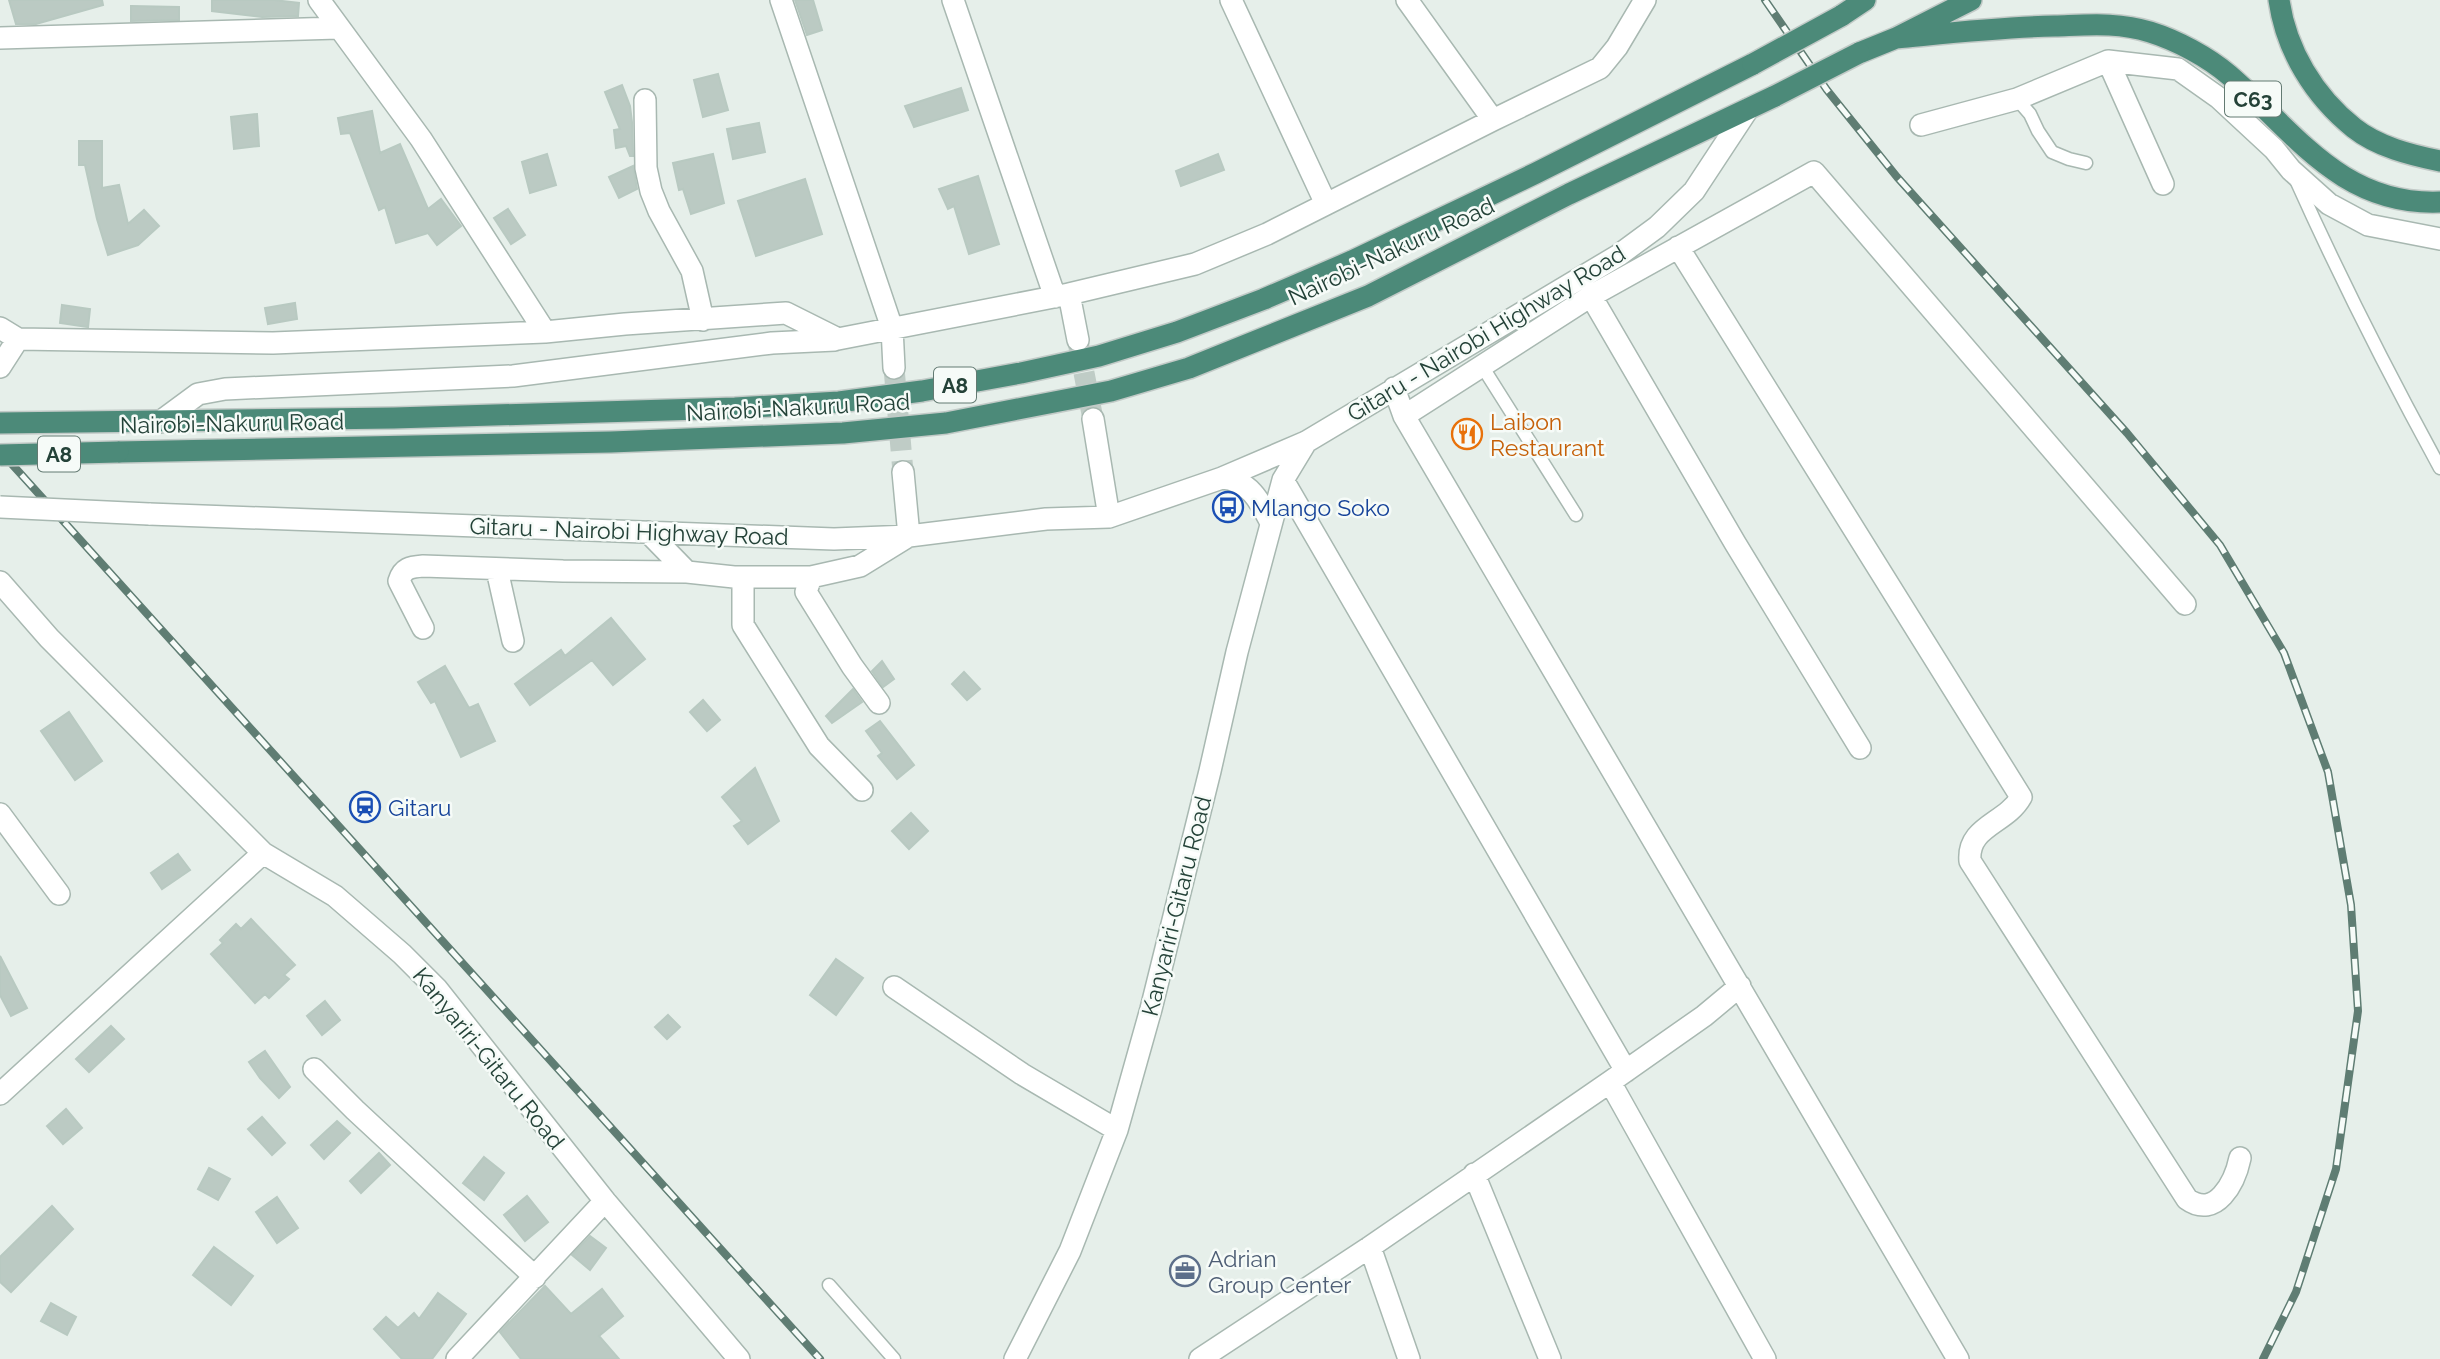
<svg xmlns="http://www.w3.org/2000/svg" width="2440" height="1359" viewBox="0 0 2440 1359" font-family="Raleway,sans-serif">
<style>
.building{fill:#bbcac3;stroke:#b8c9c1;stroke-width:2}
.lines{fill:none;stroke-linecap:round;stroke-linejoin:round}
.minor-tunnel{stroke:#bfccc6;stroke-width:21;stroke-dasharray:21 10;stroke-linecap:butt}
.service-casing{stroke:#a8b8b1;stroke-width:15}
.minor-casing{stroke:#a8b8b1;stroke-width:24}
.trunk-casing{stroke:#c2cac7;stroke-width:24}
.service{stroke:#fff;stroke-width:12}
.minor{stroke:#fff;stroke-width:21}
.trunk{stroke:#4c8a79;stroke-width:21}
.rail-casing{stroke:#5f7d73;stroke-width:8}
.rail{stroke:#f6fbf8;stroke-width:5;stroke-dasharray:16;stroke-linecap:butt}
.minor-bridge-casing{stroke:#a8b8b1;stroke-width:24;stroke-linecap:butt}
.trunk-bridge-casing{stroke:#c2cac7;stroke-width:24;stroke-linecap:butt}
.minor-bridge{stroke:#fff;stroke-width:21}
.trunk-bridge{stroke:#4c8a79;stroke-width:21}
.labels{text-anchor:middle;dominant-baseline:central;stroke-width:5;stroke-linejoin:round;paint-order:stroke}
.shield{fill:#f6fbf8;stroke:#637a72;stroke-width:2}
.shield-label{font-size:21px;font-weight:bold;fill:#244238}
.street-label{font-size:23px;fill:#244238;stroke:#f6fbf8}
.food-label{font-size:23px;fill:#c56008;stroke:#f6fbf8;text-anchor:start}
.transit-label{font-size:23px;fill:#164399;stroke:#f6fbf8;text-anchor:start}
.service-label{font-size:23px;fill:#4e5e75;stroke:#f6fbf8;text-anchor:start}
</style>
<rect width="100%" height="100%" fill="#e6efea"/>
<!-- building -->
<path class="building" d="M 9,0 L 102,0 L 103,5 L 36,24 L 16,24 Z
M 212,0 L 274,0 L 299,3 L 298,16 L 262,17 L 212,11 Z
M 795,0 L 813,0 L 822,30 L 807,35 Z
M 131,6 L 179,7 L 179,20 L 131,21 Z
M 718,74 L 728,110 L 703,117 L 694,80 Z
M 622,85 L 630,106 L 632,122 L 633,156 L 630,156 L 626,146 L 616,148 L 614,130 L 620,129 L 605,92 Z
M 961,88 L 968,110 L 914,127 L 905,106 Z
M 372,111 L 380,153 L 400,144 L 428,209 L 441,199 L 461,226 L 437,245 L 428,233 L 396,243 L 385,207 L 379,210 L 350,133 L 341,134 L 338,118 Z
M 257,114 L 259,146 L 234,149 L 231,117 Z
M 759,123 L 765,152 L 733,159 L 727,129 Z
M 79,141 L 102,141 L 102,188 L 119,185 L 128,224 L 144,210 L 159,226 L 138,245 L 108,255 L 97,219 L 85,165 L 79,165 Z
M 547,154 L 556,185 L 530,193 L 522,162 Z
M 713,154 L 724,203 L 691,214 L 683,189 L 679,190 L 673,163 Z
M 1218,154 L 1224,170 L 1181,186 L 1176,171 Z
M 633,166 L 637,189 L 619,198 L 609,177 Z
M 978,176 L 999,244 L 969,254 L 954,206 L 948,209 L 939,189 Z
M 805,179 L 822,234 L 756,256 L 738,201 Z
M 508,209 L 525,235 L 511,244 L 494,218 Z
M 295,303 L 297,319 L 268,324 L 265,308 Z
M 62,305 L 90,309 L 88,327 L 60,323 Z
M 611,618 L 645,659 L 613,685 L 592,660 L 530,705 L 515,684 L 561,650 L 565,656 Z
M 882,661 L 894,679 L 883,687 L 872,671 Z
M 445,666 L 469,708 L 478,704 L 495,741 L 461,757 L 435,701 L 431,703 L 418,682 Z
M 964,672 L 980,689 L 967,700 L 952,684 Z
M 853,689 L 862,702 L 832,723 L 826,716 Z
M 703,700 L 720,720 L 707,731 L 690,712 Z
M 69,712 L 102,761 L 75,780 L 41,731 Z
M 880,721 L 914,765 L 897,779 L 878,756 L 882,753 L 866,731 Z
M 755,768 L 779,821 L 748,844 L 734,826 L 742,821 L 722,797 Z
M 911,813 L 928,831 L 909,849 L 892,831 Z
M 178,854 L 190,870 L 162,889 L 151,873 Z
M 251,919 L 295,965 L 284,975 L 289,979 L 269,998 L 265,994 L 255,1003 L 211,954 L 223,943 L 220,940 L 236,924 L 241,929 Z
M 0,956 L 27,1008 L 11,1016 L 0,995 Z
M 836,959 L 863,978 L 836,1015 L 810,995 Z
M 325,1001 L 340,1020 L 322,1035 L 307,1016 Z
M 668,1015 L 680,1027 L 667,1039 L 655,1027 Z
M 111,1026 L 124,1039 L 89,1072 L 76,1059 Z
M 265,1051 L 290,1087 L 279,1098 L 260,1078 L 249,1062 Z
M 66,1109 L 82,1128 L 63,1144 L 47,1126 Z
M 262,1117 L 285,1143 L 272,1155 L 248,1129 Z
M 337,1121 L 350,1133 L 324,1159 L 311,1145 Z
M 379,1153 L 390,1165 L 361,1193 L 350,1181 Z
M 484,1157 L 504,1173 L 484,1200 L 463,1183 Z
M 209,1168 L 230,1179 L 218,1200 L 198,1189 Z
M 527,1196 L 548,1222 L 525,1241 L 504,1215 Z
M 277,1197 L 298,1228 L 277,1243 L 256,1212 Z
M 52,1206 L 73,1229 L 11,1292 L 0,1282 L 0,1257 Z
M 590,1236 L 606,1248 L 590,1270 L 572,1255 Z
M 214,1247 L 253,1276 L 231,1305 L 193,1275 Z
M 545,1286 L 571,1314 L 602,1289 L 623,1316 L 599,1336 L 619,1359 L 521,1359 L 500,1332 Z
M 438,1293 L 466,1314 L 432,1359 L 402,1359 L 374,1329 L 386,1317 L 398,1328 L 414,1313 L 419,1319 Z
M 51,1303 L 76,1317 L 67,1335 L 41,1321 Z"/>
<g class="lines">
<!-- minor-tunnel -->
<path class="minor-tunnel" d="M 1078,342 L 1092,414
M 894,368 L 903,472"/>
<!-- service casing -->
<g class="service-casing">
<path id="service" d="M 2017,99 L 2030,114 L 2038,131 L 2052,152 L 2069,159 L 2086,163
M 2296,180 C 2340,278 2388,373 2440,468
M 1482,366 L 1576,515
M 829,1285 L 894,1359"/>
</g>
<!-- minor casing -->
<g class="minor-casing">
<path id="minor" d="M 319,0 L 421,139 L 545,332
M 781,0 L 892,328 L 894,368
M 953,0 L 1055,297
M 1231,0 L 1326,204
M 1407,0 L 1493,120
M 0,38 L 338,28
M 2108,61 L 2163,184
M 645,100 L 646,168 L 651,191 L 659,211 L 692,271 L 703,320
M 1921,125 L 2017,99 L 2108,61 L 2178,69 L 2219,98 L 2274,149 L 2291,170 L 2329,204 L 2368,225 L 2440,239
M 1678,247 L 2021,797 C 2006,824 1967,826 1970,861 L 2187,1199 C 2216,1220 2235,1182 2240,1158
M 1069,294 L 1195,264 L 1267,234 L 1493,120 L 1600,68 L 1617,47 L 1645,0
M 1591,296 L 1735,543 L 1860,748
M 0,328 L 18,339 L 273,343 L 545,332 L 625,324 L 786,313 L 838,339 L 1069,294 L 1078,340
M 0,367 L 18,339
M 1394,388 L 1404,416 L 1958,1359
M 1404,416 L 1591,296 L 1814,172 L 2185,604
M 1093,419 L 1109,517
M 160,422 L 198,394 L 225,389 L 513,376 L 772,343 L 835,340
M 903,472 L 909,536
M 1222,478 C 1249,480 1260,501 1271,523
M 1283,480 L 1626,1071
M 149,514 L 834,539 L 909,536 L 1046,519 L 1109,517 L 1222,478 L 1306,442 L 1619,255 L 1657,227 L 1694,191 L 1748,109
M 648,532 L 687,572 L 734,577 L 811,577 L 860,566 L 907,537
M 497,570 L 513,641
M 743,577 L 743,625 L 819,746 L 862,790
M 811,577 L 806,592 L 852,666 L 879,703
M 0,582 L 49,638 L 263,853 L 335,896 L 402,954 L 437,989 L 605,1201 L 739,1359
M 423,628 L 399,581 C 403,568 410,567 423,566 L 563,571 L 687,572
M 0,814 L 59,894
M 894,987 L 1022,1074 L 1117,1130
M 314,1069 L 355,1110 L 535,1277
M 1610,1082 L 1765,1359
M 0,1094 L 263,853
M 1474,1174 L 1550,1359
M 1370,1247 L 1409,1359
M 457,1359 L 605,1201
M 1015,1359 L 1070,1251 L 1117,1130 L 1151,1009 L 1210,771 L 1237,652 L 1283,480 L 1306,442
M 1200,1359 L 1370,1247 L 1610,1082 L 1704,1016 L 1740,986"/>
</g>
<!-- trunk casing -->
<g class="trunk-casing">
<path id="trunk" d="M 2279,0 C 2286,50 2314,96 2354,128 C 2378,147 2411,155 2440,161
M 1841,16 L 1865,0
M 1896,38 C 1949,33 2002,27 2055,26 C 2088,25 2118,22 2150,32 C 2176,40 2208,57 2229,75 C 2295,132 2341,206 2440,202
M 1859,53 L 1896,38 L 1971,0
M 0,423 L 394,418 L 735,408 L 839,402 L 922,391 L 1021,373 L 1099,356 L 1177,332 L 1264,299 L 1352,261 L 1536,173 L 1753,64
M 118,452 L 611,442 L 843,433 L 946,423 L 1111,391 L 1189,368 L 1368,296 L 1569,194 L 1775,96"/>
</g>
<!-- service -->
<use href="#service" class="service"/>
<!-- minor -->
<use href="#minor" class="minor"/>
<!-- trunk -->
<use href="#trunk" class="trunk"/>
<!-- rail casing -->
<g class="rail-casing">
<path id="rail" d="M 1765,0 L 1827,90 L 1897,177 L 2127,433 L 2220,545 L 2284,653 L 2328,772 L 2351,905 L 2358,1011 L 2336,1169 L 2296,1292 L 2263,1359
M 0,451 L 820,1359"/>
</g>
<!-- rail -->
<use href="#rail" class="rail"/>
<!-- minor-bridge casing -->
<g class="minor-bridge-casing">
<path id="minor-bridge" d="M 0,507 L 149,514"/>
</g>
<!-- trunk-bridge casing -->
<g class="trunk-bridge-casing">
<path id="trunk-bridge" d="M 1753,64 L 1841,16
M 1775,96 L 1859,53
M 0,455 L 118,452"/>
</g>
<!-- minor-bridge -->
<use href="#minor-bridge" class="minor-bridge"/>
<!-- trunk-bridge -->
<use href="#trunk-bridge" class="trunk-bridge"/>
</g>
<!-- icons -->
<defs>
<g id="restaurant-ring" transform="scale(1.575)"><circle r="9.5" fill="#f6fbf8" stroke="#e8710a" stroke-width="1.5"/><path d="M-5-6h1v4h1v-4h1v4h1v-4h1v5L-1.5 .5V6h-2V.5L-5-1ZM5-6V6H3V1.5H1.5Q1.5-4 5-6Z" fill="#e8710a"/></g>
<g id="bus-ring" transform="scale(1.575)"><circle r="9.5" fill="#f6fbf8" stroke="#1a4fb4" stroke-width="1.5"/><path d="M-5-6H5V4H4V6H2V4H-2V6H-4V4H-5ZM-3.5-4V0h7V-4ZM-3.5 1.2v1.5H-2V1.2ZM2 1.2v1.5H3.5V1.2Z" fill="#1a4fb4"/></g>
<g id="station-ring" transform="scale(1.575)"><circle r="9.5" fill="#f6fbf8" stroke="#1a4fb4" stroke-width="1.5"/><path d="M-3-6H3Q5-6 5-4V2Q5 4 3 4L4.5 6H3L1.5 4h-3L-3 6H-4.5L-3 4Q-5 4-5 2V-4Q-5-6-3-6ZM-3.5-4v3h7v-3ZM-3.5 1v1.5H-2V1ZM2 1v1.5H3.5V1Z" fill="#1a4fb4"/></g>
<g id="office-ring" transform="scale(1.575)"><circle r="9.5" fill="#f6fbf8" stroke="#5c6f8a" stroke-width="1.5"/><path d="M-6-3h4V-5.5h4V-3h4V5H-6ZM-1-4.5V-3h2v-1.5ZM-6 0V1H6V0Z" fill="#5c6f8a"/></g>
</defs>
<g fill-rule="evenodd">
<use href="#restaurant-ring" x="1467" y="434"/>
<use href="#bus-ring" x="1228" y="507"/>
<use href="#station-ring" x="365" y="807"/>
<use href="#office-ring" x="1185" y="1271"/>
</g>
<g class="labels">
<!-- shield labels -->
<g class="shield">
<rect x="2225" y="81.5" width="56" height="35" rx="5"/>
<rect x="934" y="367.5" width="42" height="35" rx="5"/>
<rect x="38" y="436.5" width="42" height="35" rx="5"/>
</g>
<g class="shield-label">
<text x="2253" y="99">C63</text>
<text x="955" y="385">A8</text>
<text x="59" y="454">A8</text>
</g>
<!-- street labels -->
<g class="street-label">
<text transform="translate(1391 251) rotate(-25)">Nairobi-Nakuru Road</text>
<text transform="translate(1486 333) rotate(-31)">Gitaru - Nairobi Highway Road</text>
<text transform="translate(798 407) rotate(-3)">Nairobi-Nakuru Road</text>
<text transform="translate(232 423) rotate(-1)">Nairobi-Nakuru Road</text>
<text transform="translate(629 531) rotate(2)">Gitaru - Nairobi Highway Road</text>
<text transform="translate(1176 906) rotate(-76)">Kanyariri-Gitaru Road</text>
<text transform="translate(489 1058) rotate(51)">Kanyariri-Gitaru Road</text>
</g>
<!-- food labels -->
<g class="food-label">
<text x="1490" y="421">Laibon<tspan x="1490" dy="26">Restaurant</tspan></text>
</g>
<!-- transit labels -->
<g class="transit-label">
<text x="1251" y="507">Mlango Soko</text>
<text x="388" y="807">Gitaru</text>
</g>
<!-- service labels -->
<g class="service-label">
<text x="1208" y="1258">Adrian<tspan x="1208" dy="26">Group Center</tspan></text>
</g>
</g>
</svg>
